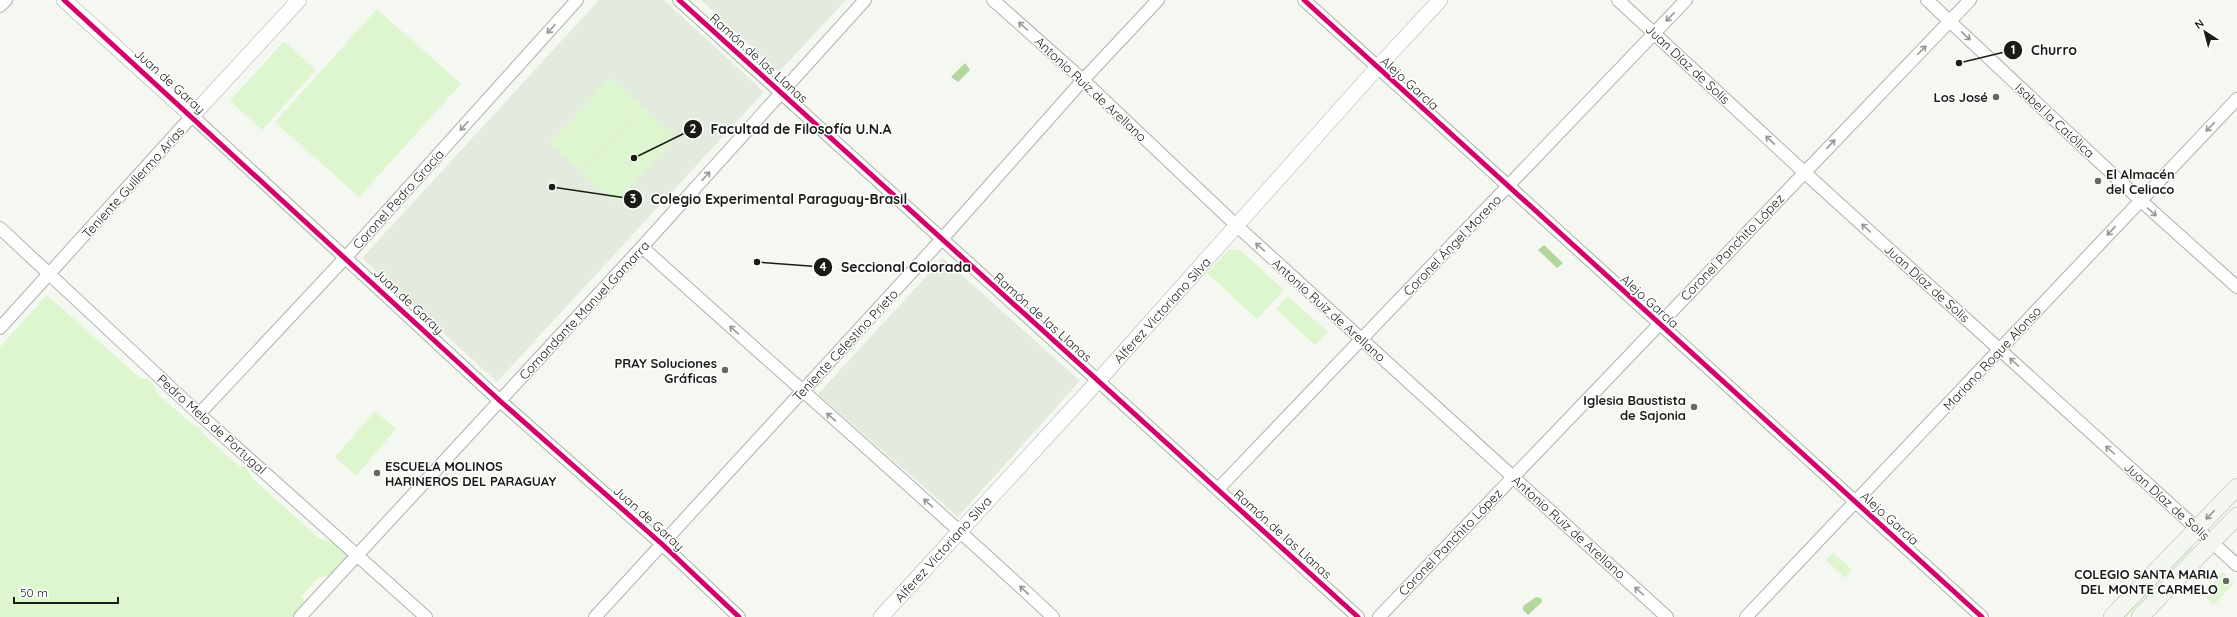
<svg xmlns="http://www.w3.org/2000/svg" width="2237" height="617" viewBox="0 0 2237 617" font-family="Quicksand,sans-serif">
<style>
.built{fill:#e3ebdf}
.green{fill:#ddf6cf}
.water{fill:#b2d69e}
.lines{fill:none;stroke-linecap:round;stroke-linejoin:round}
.minor-casing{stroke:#aeb2ac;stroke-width:14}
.tertiary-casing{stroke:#aeb2ac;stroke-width:16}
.secondary-casing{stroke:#aeb2ac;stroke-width:18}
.minor{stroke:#fdfefd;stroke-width:12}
.tertiary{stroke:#fdfefd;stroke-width:15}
.secondary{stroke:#f3f6f1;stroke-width:17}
.cycleway-casing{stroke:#fff;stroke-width:8}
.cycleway{stroke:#d6006c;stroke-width:5}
.oneway{stroke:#969896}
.oneway2{stroke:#91948f}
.poi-dot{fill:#666963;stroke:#fff;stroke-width:1.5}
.labels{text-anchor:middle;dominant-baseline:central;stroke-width:3;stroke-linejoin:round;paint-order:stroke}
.street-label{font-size:13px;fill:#191c17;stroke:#fff}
.poi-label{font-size:13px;font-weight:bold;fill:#191c17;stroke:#fff;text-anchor:end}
.leader{fill:none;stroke:#191c17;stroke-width:1.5}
.callout-dot{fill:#191c17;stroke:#fff;stroke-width:1.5}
.mark-label{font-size:12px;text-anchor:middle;font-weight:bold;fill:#fff}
.callout-label{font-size:14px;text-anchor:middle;font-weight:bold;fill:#191c17;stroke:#fff;stroke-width:3;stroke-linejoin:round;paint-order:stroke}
</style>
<rect width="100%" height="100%" fill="#f4f8f1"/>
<!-- built -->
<path class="built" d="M 599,0 L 664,0 L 764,92 L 497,382 L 362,258 Z
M 701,0 L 846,0 L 779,72 Z
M 943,258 L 1080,381 L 958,517 L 818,394 Z"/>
<!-- green -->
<path class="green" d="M 377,9 L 461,84 L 359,197 L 275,122 Z
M 284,41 L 316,70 L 262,130 L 230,101 Z
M 610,78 L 642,106 L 581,172 L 550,143 Z
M 643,107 L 676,137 L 615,203 L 582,173 Z
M 1228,250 L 1240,250 L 1284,290 L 1257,319 L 1207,273 Z
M 47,295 L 140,378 L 148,379 L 155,387 L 157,393 L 195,427 L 199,427 L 206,437 L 240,467 L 245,466 L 253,479 L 319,538 L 328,541 L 335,540 L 349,550 L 348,556 L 343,566 L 336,574 L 318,578 L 301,597 C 308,604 307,608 303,617 L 0,617 L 0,347 Z
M 1288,296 L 1328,332 L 1315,345 L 1276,309 Z
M 375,411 L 396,429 L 356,476 L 335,457 Z
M 2193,545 L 2192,549 L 2127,617 L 2119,617 Z
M 1833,552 L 1852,570 L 1845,578 L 1826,560 Z
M 2223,572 L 2234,583 L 2214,605 L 2203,594 Z"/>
<!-- water -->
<path class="water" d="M 965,63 L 970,70 L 958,82 L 951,77 Z
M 1544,245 L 1563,263 L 1557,268 L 1538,250 Z
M 1536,597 L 1541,598 L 1542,602 L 1528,615 L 1523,610 L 1523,606 Z"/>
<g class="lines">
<!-- minor casing -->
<g class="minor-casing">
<path id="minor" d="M 679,0 L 1358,617
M 993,0 L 1083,80 L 1237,226 L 1667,617
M 1304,0 L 1982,617
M 1618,0 L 1804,172 L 2237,565
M 1927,0 L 2140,200 L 2237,287
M 0,6 L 6,0
M 0,228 L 199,414 L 426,617
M 642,247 C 779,371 918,491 1053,617
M 0,328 L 192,116 L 499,400 L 663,545 L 739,617
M 199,414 L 346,257 L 577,0
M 1218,489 L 1686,0
M 300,617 L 641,248 L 865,0
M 595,617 L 942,239 L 1083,80 L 1158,0
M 1379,617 L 1970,0
M 1746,617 L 2237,99"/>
</g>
<!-- tertiary casing -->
<g class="tertiary-casing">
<path id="tertiary" d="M 64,0 L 192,116 L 299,0
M 881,617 L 1098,381 L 1377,68 L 1440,0"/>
</g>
<!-- secondary casing -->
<g class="secondary-casing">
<path id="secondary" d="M 2112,617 L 2237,487
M 2140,617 L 2237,516"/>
</g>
<!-- minor -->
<use href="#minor" class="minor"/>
<!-- tertiary -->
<use href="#tertiary" class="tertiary"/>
<!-- secondary -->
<use href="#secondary" class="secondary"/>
<!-- cycleway casing -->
<g class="cycleway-casing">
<path id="cycleway" d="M 64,0 L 499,400 L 663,545 L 739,617
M 679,0 L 1358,617
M 1304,0 L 1982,617"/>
</g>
<!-- cycleway -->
<use href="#cycleway" class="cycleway"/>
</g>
<!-- one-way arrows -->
<defs><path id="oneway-shaft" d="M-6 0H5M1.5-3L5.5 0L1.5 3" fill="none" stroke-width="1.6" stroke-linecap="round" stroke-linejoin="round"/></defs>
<g class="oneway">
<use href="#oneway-shaft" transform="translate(1670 17) rotate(134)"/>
<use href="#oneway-shaft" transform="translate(1023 26) rotate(-138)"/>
<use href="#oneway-shaft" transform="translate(551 29) rotate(132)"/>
<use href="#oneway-shaft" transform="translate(1966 36) rotate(43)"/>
<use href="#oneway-shaft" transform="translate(1922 50) rotate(-46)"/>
<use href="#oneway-shaft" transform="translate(464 126) rotate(132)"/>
<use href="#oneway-shaft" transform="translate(2210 127) rotate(134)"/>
<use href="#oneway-shaft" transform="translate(1770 140) rotate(-137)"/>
<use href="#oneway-shaft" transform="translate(1831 144) rotate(-46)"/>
<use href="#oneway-shaft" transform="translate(706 176) rotate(-48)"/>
<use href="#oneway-shaft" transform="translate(2152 212) rotate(42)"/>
<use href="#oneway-shaft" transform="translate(1866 228) rotate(-138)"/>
<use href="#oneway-shaft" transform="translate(2111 231) rotate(133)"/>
<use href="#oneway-shaft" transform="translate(1260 247) rotate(-138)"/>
<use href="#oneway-shaft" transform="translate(734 330) rotate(-138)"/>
<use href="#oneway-shaft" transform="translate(2014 362) rotate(-138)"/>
<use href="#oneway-shaft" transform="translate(831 417) rotate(-139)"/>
<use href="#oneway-shaft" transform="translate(2110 450) rotate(-138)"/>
<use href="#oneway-shaft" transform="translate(928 503) rotate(-139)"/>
<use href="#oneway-shaft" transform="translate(1024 590) rotate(-137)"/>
<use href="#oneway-shaft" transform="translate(1639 591) rotate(-138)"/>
</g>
<use class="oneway2" href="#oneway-shaft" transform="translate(2210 515) rotate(134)"/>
<!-- markers -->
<g class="poi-dot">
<circle cx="1996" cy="97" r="4"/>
<circle cx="2098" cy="181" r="4"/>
<circle cx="725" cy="370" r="4"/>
<circle cx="1694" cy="407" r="4"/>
<circle cx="377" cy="473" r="4"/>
<circle cx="2226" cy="581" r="4"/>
</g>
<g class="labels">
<!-- street labels -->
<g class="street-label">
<text transform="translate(759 58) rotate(42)">Ramón de las Llanas</text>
<text transform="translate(1688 64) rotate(43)">Juan Díaz de Solis</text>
<text transform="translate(170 81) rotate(42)">Juan de Garay</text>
<text transform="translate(1410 83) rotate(42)">Alejo García</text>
<text transform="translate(1091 89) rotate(43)">Antonio Ruiz de Arellano</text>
<text transform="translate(2055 120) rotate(43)">Isabel la Católica</text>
<text transform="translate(133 182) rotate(-48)">Teniente Guillermo Arias</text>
<text transform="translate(398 199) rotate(-48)">Coronel Pedro Gracia</text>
<text transform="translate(1452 245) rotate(-46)">Coronel Ángel Moreno</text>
<text transform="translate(1732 247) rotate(-46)">Coronel Panchito López</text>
<text transform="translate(1927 283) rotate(42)">Juan Díaz de Solis</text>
<text transform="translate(409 301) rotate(43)">Juan de Garay</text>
<text transform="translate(1650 301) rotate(42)">Alejo García</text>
<text transform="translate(584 310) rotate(-47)">Comandante Manuel Gamarra</text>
<text transform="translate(1162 310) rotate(-48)">Alferez Victoriano Silva</text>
<text transform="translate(1329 310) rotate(42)">Antonio Ruiz de Arellano</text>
<text transform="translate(1043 317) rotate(42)">Ramón de las Llanas</text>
<text transform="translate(845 345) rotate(-47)">Teniente Celestino Prieto</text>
<text transform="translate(1992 358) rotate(-47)">Mariano Roque Alonso</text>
<text transform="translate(212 424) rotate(42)">Pedro Melo de Portugal</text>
<text transform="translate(2167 501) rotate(42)">Juan Díaz de Solis</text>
<text transform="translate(649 518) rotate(42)">Juan de Garay</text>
<text transform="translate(1890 518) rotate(42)">Alejo García</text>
<text transform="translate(1569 527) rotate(42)">Antonio Ruiz de Arellano</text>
<text transform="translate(1283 534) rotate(42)">Ramón de las Llanas</text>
<text transform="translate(1450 542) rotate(-46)">Coronel Panchito López</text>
<text transform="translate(943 549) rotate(-48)">Alferez Victoriano Silva</text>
</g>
<!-- poi labels -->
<g class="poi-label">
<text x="1988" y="97">Los José</text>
<text x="2106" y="174" text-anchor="start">El Almacén<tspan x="2106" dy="15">del Celiaco</tspan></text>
<text x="717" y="363">PRAY Soluciones<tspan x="717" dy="15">Gráficas</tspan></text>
<text x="1686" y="400">Iglesia Baustista<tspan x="1686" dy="15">de Sajonia</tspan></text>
<text x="385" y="466" text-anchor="start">ESCUELA MOLINOS<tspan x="385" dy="15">HARINEROS DEL PARAGUAY</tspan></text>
<text x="2218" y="574">COLEGIO SANTA MARIA<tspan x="2218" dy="15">DEL MONTE CARMELO</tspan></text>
</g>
</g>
<!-- callouts -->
<path class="leader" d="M1959 63L2013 50M634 158L693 129M552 187L633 199M757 262L823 267"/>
<g class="callout-dot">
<circle cx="1959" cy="63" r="4"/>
<circle cx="634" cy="158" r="4"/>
<circle cx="552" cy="187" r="4"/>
<circle cx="757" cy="262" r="4"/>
<circle cx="2013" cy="50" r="10"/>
<circle cx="693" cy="129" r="10"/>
<circle cx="633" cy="199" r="10"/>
<circle cx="823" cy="267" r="10"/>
</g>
<g class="mark-label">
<text x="2013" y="54">1</text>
<text x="693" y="133">2</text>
<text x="633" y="203">3</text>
<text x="823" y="271">4</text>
</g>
<g class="callout-label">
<text x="2054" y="55">Churro</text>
<text x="801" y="134">Facultad de Filosofía U.N.A</text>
<text x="779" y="204">Colegio Experimental Paraguay-Brasil</text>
<text x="906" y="272">Seccional Colorada</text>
</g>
<!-- north arrow -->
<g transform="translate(2205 32) rotate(324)" stroke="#ffffff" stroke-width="3" paint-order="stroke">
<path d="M0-3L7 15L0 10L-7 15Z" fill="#191c17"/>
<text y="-6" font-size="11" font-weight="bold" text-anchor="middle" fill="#191c17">N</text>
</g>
<!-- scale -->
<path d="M14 597v6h104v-6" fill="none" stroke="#191c17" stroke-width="2"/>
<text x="20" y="597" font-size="12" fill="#191c17" stroke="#ffffff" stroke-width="3" paint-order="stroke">50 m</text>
</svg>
